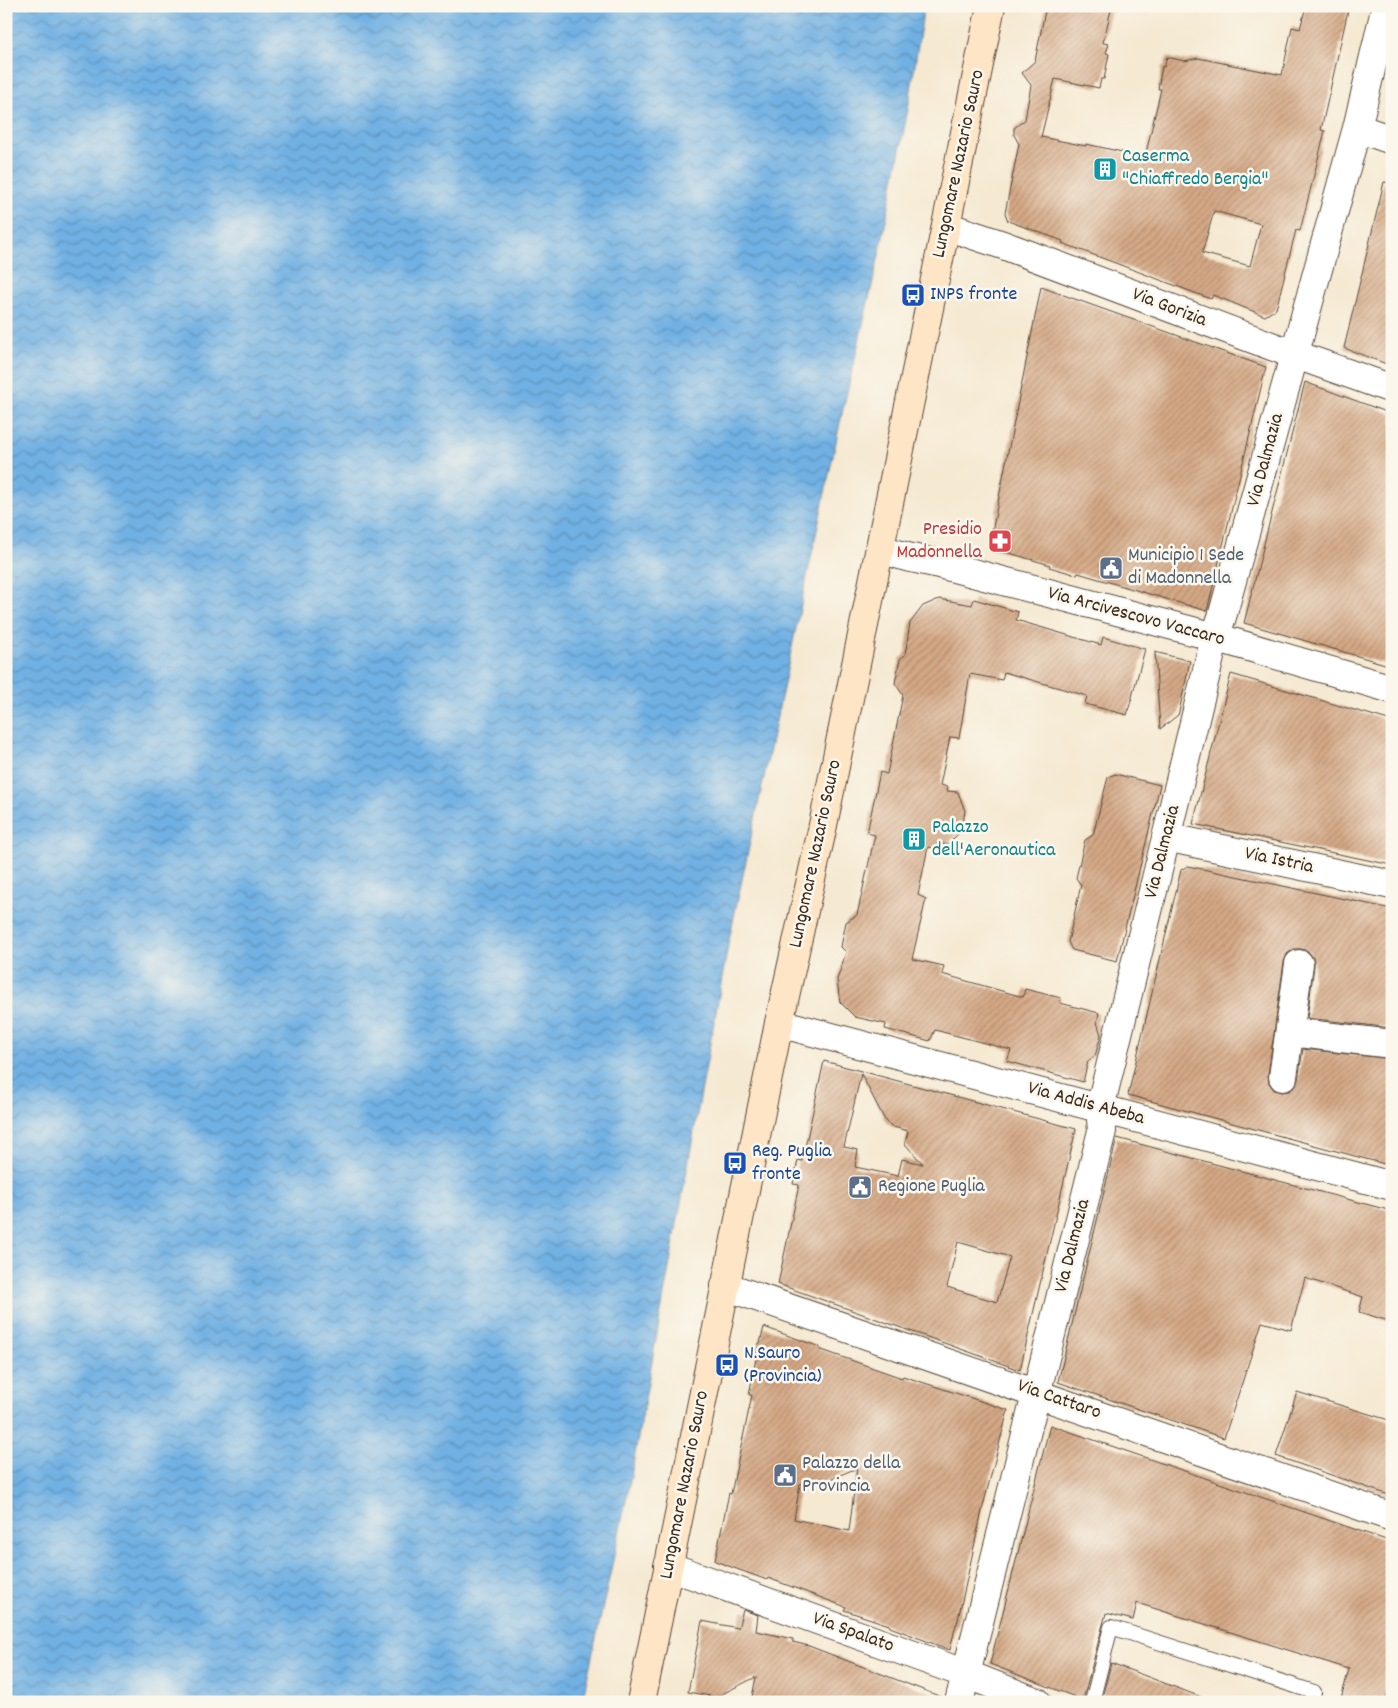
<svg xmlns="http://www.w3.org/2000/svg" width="1398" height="1708" viewBox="0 0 1398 1708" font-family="Dekko,sans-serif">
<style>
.water{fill:url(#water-waves);stroke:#566d80}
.building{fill:url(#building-hatch);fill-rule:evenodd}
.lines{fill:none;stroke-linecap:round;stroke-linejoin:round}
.service-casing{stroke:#574739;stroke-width:16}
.minor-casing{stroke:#574739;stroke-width:30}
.secondary-casing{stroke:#574739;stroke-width:30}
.service{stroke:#fff;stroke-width:14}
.minor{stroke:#fff;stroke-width:28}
.secondary{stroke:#fee5c5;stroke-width:28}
.labels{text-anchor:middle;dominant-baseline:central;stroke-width:5;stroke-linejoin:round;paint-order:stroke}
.culture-label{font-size:20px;fill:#0d838f;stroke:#fbf7ec;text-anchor:start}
.street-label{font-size:20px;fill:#3b2a1e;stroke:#fbf7ec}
.transit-label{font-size:20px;fill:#164399;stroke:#fbf7ec;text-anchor:start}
.health-label{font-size:20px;fill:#be3a42;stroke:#fbf7ec;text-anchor:end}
.service-label{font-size:20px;fill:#4e5e75;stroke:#fbf7ec;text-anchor:start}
</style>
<defs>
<pattern id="water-waves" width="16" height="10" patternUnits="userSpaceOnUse" patternTransform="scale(1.25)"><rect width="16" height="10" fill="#70b0e3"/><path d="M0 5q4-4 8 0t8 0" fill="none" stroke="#5d8fb7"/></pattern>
<pattern id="building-hatch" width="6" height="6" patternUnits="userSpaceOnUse" patternTransform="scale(1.25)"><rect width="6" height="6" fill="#d5a986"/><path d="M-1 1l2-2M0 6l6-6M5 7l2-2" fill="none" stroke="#ae8a6d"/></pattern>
</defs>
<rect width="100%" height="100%" fill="#fbf7ec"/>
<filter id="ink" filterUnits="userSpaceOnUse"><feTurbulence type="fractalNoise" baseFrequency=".02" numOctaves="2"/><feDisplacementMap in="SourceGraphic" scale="10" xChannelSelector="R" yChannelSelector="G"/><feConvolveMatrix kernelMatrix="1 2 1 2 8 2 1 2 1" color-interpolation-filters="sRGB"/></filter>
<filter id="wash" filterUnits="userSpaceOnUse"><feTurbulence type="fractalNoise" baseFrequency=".0096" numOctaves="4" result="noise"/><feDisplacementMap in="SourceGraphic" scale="20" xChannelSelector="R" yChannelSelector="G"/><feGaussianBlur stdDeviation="1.12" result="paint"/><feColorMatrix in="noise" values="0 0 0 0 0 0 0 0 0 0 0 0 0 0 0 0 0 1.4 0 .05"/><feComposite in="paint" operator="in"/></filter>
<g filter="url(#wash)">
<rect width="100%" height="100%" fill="#f5e9d2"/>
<!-- water -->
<path class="water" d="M 6,6 L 924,6 L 908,109 L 880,251 L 843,409 L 729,940 L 628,1492 L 582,1702 L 6,1702 Z"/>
<g id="blocks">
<!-- building -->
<path class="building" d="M 1046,6 L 1112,6 L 1103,43 L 1109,44 L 1106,53 L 1109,54 L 1104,79 L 1101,79 L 1099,88 L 1055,79 L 1041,137 L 1086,146 L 1086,144 L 1145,157 L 1161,89 L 1158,89 L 1162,66 L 1164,67 L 1167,57 L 1184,61 L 1198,58 L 1282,75 L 1292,27 L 1300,29 L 1306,6 L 1349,6 L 1321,130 L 1325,131 L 1300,231 L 1296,230 L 1276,309 L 1265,316 L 1213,295 L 1211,299 L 1062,243 L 1063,241 L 1008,221 L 1005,213 L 1019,144 L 1014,135 L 1014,128 L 1025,120 L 1031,85 L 1022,73 L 1035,61 ZM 1214,211 L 1261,224 L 1250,266 L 1202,253 Z
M 1384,182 L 1392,183 L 1392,366 L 1344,348 Z
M 1041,287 L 1266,367 L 1207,611 L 1078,573 L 1077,575 L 1049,567 L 1050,565 L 989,547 Z
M 1305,382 L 1392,414 L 1392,666 L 1244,623 Z
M 939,599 L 972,605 L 974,599 L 1018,612 L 1016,620 L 1101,645 L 1103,637 L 1145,649 L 1127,715 L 1085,704 L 1087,696 L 1004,672 L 1002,680 L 970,674 L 959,738 L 950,737 L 940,785 L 948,787 L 947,791 L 958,792 L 965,811 L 962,828 L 961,831 L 947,845 L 937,843 L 936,846 L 933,846 L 933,848 L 928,847 L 918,895 L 926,899 L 912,959 L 944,966 L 942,974 L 1023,997 L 1025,989 L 1061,998 L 1060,1003 L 1099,1013 L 1097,1022 L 1101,1035 L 1095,1056 L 1088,1061 L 1083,1082 L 1007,1061 L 1011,1050 L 935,1030 L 930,1041 L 885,1029 L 886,1024 L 855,1017 L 840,1002 L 837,980 L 846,952 L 841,947 L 846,922 L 857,915 L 875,835 L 867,833 L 880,772 L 887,774 L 903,695 L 895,683 L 900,659 L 905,655 L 910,623 L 923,606 Z
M 1155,652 L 1190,661 L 1179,712 L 1178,715 L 1160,729 Z
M 1231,674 L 1392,721 L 1392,865 L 1193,824 Z
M 1115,774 L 1160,785 L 1117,961 L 1072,950 L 1068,942 L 1081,885 L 1076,878 L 1085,840 L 1093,835 L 1108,777 Z
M 1188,866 L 1392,909 L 1392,1028 L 1307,1018 L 1314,966 L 1314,959 L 1308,951 L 1301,949 L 1294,949 L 1287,954 L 1284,962 L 1268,1075 L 1269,1083 L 1274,1090 L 1281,1092 L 1289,1091 L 1296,1086 L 1298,1080 L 1303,1049 L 1392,1059 L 1392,1166 L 1128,1095 L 1181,870 Z
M 824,1061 L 1076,1129 L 1020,1370 L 778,1284 L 799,1185 L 793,1184 L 798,1160 L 802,1161 ZM 861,1074 L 886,1122 L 893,1127 L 908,1131 L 905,1144 L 923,1164 L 902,1159 L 898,1176 L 855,1167 L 858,1150 L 844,1147 ZM 958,1242 L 1010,1257 L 997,1302 L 947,1287 Z
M 1117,1138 L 1392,1211 L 1392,1322 L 1359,1312 L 1363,1297 L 1305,1278 L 1291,1330 L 1262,1322 L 1224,1438 L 1058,1382 Z
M 764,1327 L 820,1347 L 819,1349 L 902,1378 L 903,1376 L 1008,1410 L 983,1506 L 957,1624 L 956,1624 L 950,1650 L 890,1627 L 889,1625 L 844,1610 L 846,1607 L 768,1578 L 767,1580 L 715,1561 L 729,1493 L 731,1494 L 752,1395 L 749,1395 L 759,1343 L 760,1343 ZM 857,1468 L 849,1531 L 794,1519 L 800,1484 L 823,1482 Z
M 1297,1392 L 1392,1421 L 1392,1496 L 1276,1456 Z
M 1050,1425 L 1392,1542 L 1392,1680 L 1385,1702 L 1340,1702 L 1349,1669 L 1137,1603 L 1133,1620 L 1106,1613 L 1083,1700 L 990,1664 Z
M 743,1610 L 758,1615 L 756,1631 L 793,1639 L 793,1642 L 809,1646 L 944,1698 L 944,1702 L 751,1702 L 756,1677 L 716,1697 L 688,1692 L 702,1621 L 738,1628 Z
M 1111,1663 L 1209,1700 L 1209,1702 L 1101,1702 Z"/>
</g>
</g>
<g filter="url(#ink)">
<use href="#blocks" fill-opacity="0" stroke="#574739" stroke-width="1"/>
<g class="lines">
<!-- service casing -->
<g class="service-casing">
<path id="service" d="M 1092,1702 L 1111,1627 L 1314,1692"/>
</g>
<!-- minor casing -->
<g class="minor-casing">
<path id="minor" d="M 1357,128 L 1392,140
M 946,226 L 1003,245 L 1274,347 L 1392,389
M 880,549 L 907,557 L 935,563 L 1215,637 L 1392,689
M 1166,837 L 1392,885
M 779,1023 L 1392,1186
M 1290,1032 L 1392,1044
M 1283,1077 L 1299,964
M 725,1286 L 1392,1517
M 668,1566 L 966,1674 L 1037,1702
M 959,1702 L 1102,1131 L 1100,1108 L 1215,637 L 1222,617 L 1357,128 L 1386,6"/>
</g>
<!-- secondary casing -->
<g class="secondary-casing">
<path id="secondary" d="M 641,1702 L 779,1023 L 822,830 L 991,6"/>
</g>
<!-- service -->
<use href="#service" class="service"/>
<!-- minor -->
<use href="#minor" class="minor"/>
<!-- secondary -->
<use href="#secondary" class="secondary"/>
</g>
</g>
<!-- icons -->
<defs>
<g id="building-square" transform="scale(1.25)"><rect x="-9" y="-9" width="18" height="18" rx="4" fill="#0f9aa8" stroke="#fbf7ec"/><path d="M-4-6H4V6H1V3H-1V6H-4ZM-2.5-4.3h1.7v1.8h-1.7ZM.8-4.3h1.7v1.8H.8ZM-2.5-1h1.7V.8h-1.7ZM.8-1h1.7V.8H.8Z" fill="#fff"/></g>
<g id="bus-square" transform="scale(1.25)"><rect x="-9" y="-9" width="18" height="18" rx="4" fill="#1a4fb4" stroke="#fbf7ec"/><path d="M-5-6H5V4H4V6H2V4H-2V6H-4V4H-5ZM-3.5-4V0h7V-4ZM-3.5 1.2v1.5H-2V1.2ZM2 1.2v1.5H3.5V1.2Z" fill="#fff"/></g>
<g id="pharmacy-square" transform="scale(1.25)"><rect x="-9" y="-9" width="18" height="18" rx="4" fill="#e0444e" stroke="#fbf7ec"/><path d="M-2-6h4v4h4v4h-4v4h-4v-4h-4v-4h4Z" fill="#fff"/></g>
<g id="civic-square" transform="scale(1.25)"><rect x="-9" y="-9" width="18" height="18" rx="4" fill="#5c6f8a" stroke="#fbf7ec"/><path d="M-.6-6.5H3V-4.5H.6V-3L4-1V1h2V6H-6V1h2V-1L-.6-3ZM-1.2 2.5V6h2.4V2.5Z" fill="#fff"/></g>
</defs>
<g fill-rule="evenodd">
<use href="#building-square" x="1105" y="169"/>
<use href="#bus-square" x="913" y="295"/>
<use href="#pharmacy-square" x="1000" y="541"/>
<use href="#civic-square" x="1111" y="568"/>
<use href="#building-square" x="914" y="839"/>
<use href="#bus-square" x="735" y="1163"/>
<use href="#civic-square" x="860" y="1187"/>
<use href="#bus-square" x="727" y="1365"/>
<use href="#civic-square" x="785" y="1475"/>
</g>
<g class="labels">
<!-- culture labels -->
<g class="culture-label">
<text x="1122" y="157">Caserma<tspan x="1122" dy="23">"Chiaffredo Bergia"</tspan></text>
<text x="932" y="828">Palazzo<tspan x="932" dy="23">dell'Aeronautica</tspan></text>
</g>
<!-- street labels -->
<g class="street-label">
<text transform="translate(959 164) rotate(-78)">Lungomare Nazario Sauro</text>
<text transform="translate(1169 308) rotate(21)">Via Gorizia</text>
<text transform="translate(1266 460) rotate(-75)">Via Dalmazia</text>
<text transform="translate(1136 617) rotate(15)">Via Arcivescovo Vaccaro</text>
<text transform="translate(1163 852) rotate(-76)">Via Dalmazia</text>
<text transform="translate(816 854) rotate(-78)">Lungomare Nazario Sauro</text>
<text transform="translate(1279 861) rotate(12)">Via Istria</text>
<text transform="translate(1086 1104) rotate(15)">Via Addis Abeba</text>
<text transform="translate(1073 1246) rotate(-76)">Via Dalmazia</text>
<text transform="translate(1059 1400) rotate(19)">Via Cattaro</text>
<text transform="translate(685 1485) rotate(-79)">Lungomare Nazario Sauro</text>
<text transform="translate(853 1633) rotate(20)">Via Spalato</text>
</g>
<!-- transit labels -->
<g class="transit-label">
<text x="930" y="295">INPS fronte</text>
<text x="752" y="1152">Reg. Puglia<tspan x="752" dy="23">fronte</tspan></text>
<text x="744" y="1354">N.Sauro<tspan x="744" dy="23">(Provincia)</tspan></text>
</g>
<!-- health labels -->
<g class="health-label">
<text x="982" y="530">Presidio<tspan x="982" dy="23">Madonnella</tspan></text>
</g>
<!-- service labels -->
<g class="service-label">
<text x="1128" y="556">Municipio 1 Sede<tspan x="1128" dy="23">di Madonnella</tspan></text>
<text x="878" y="1187">Regione Puglia</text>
<text x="802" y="1464">Palazzo della<tspan x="802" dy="23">Provincia</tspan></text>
</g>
</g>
<!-- margin -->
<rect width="1398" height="1708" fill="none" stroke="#fbf7ec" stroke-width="25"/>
</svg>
